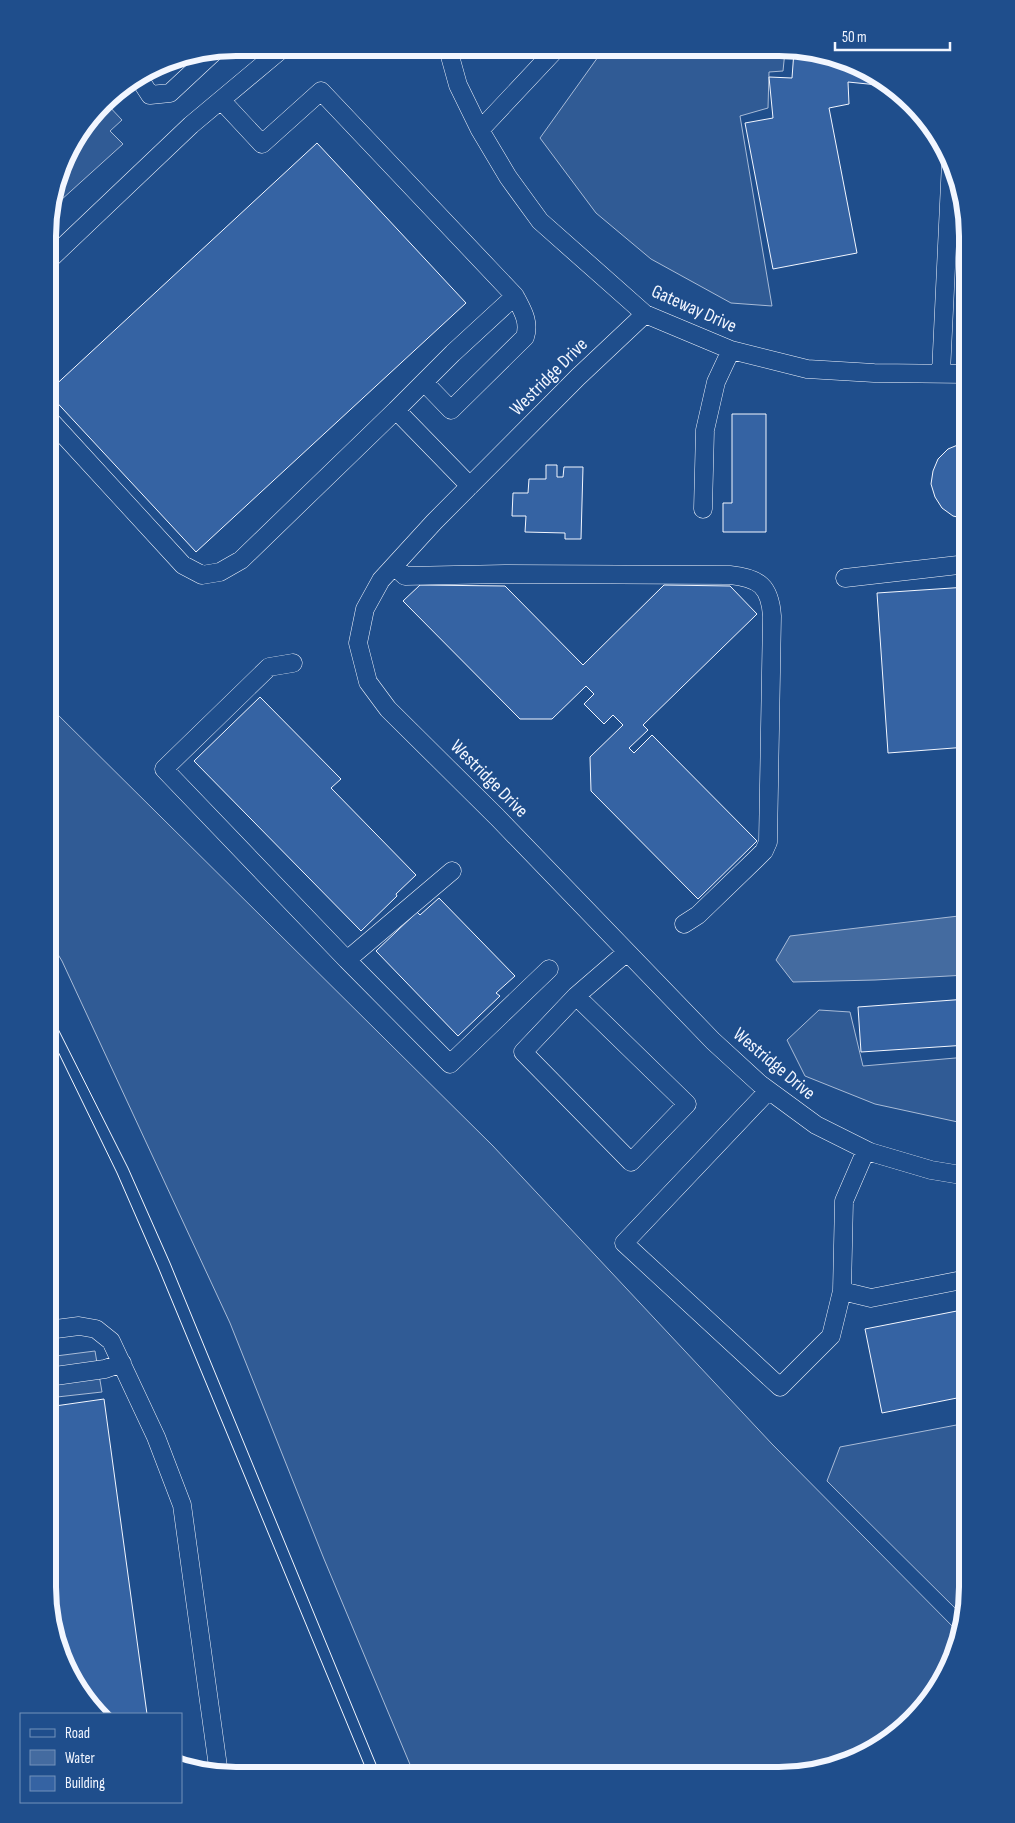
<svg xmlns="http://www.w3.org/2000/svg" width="1015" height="1823" viewBox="0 0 1015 1823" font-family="'Sofia Sans Condensed',sans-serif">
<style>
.built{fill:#305b95;stroke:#a8bbd7}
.water{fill:#446ba0;stroke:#a8bbd7}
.building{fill:#3563a3;stroke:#f2f6ff}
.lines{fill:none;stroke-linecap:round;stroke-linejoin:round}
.minor-casing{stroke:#f2f6ff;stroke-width:19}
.minor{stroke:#1f4e8c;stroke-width:18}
.tram{stroke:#f2f6ff;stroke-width:1}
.labels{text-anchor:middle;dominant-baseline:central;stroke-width:4;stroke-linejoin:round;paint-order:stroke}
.street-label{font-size:19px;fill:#f2f6ff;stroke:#1f4e8c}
.rim{fill:none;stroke:#f2f6ff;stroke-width:6}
</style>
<rect width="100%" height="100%" fill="#1f4e8c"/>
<!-- built -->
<path class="built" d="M 603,50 L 785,51 L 783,71 L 769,72 L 768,108 L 740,116 L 772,306 L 731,303 L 651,259 L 596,213 L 540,138 Z
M 106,103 L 122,120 L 110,131 L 123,144 L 50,210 L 67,153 Z
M 49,706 L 493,1146 L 772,1444 L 959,1633 L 953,1658 L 928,1702 L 884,1743 L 839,1765 L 778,1775 L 414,1774 L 324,1559 L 230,1323 L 62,961 L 48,938 Z
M 819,1010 L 850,1012 L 863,1066 L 967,1057 L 967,1124 L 875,1104 L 805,1076 L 787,1040 Z
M 95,1351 L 102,1392 L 48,1398 L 48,1357 Z
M 967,1423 L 967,1599 L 963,1616 L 827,1481 L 840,1447 Z"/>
<!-- water -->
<path class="water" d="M 967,915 L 967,975 L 875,980 L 793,982 L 776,960 L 790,936 Z"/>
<!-- building -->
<path class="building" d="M 794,51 L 815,51 L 862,67 L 878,78 L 878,85 L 848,82 L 849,104 L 829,108 L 857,253 L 773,269 L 745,123 L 773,118 L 769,77 L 792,78 Z
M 317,143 L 466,303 L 196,552 L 49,394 L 49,391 Z
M 732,414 L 766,414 L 766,532 L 723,532 L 723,503 L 732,503 Z
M 967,443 L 967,519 L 966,519 L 953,516 L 942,508 L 935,497 L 931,484 L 933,471 L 938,459 L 948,449 L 960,444 Z
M 546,465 L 557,465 L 557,477 L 563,477 L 564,467 L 583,467 L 581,539 L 565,539 L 565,533 L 525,532 L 526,516 L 512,516 L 513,493 L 528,493 L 529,479 L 546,479 Z
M 420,585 L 505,586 L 583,665 L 664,585 L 730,586 L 757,614 L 643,725 L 648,730 L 629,748 L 634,753 L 652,735 L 757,841 L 698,899 L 591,791 L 590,757 L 623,725 L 613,715 L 604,724 L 584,704 L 594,694 L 586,686 L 552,719 L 520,719 L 403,601 Z
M 967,587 L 967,747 L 888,753 L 877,593 Z
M 260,697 L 341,779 L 331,788 L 416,875 L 396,894 L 397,896 L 361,931 L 194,761 Z
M 439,898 L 515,976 L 496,993 L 500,996 L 458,1036 L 376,951 L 417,912 L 420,915 Z
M 967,999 L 967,1045 L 861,1052 L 858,1007 Z
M 967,1309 L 967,1396 L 882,1413 L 865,1329 Z
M 104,1399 L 147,1714 L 99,1714 L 80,1692 L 58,1647 L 48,1586 L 48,1407 Z"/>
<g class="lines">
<!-- minor casing -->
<g class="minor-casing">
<path id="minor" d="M 448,49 L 458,85 L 480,130 L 508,177 L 540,221 L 645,314 L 731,350 L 807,369 L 874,373 L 967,374
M 139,78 L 150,95 L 170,93 L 214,52
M 221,100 L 262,144 L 321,91 L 515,296 L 453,353 L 396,410
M 480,130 L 556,49
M 49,260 L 191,125 L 283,48
M 645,314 L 578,377 L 434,522 L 381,580 L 365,609 L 358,643 L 368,682 L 388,709 L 497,817 L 713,1041 L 760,1084 L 816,1125 L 870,1152 L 931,1170 L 967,1176
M 941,373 L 951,162
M 424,382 L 451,410 L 525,337 C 530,321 522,310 515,296
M 49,419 L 183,565 L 202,575 L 220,572 L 241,560 L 396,410 L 470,486
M 703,509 L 705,430 L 716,382 L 731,350
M 394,566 L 405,576 L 505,574 L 730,575 C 759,578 770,586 772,616 L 768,842 L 764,851 L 756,859 L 698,915 L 684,924
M 845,578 L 967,564
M 293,663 L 269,667 L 164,769 L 347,960 L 452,871
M 347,960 L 450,1064 L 549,969
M 576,996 L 687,1104 L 631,1162 L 523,1052 L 576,996 L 627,952
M 768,1091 L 624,1243 L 780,1387 L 831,1336 L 842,1291 L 844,1201 L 866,1150
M 842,1291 L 871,1298 L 967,1279
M 48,1330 L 79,1326 L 96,1329 L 111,1341 L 156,1437 L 182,1505 L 219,1774
M 48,1377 L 105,1369 L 122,1363"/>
</g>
<!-- minor -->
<use href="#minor" class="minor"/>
<!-- tram -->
<path class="tram" d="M 48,1009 L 128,1168 L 170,1263 L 380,1774
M 48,1031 L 117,1173 L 158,1267 L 368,1774"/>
</g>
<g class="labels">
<!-- street labels -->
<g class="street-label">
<text transform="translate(694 309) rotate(24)">Gateway Drive</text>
<text transform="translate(549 377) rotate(-45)">Westridge Drive</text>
<text transform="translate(489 779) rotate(45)">Westridge Drive</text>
<text transform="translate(774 1064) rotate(40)">Westridge Drive</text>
</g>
</g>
<!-- crop -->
<path d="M0 0H1015V1823H0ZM236 56H779A180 180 0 0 1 959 236V1587A180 180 0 0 1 779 1767H236A180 180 0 0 1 56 1587V236A180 180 0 0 1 236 56Z" fill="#1f4e8c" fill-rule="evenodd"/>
<path class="rim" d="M236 56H779A180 180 0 0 1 959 236V1587A180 180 0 0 1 779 1767H236A180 180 0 0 1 56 1587V236A180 180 0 0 1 236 56Z"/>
<!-- legend -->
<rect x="20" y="1713" width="162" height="90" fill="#1f4e8c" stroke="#7391ba"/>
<rect x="30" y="1729" width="25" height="8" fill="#1f4e8c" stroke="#7391ba"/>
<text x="65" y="1738" font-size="15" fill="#f2f6ff">Road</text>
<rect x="30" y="1750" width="25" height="15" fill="#446ba0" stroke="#7391ba"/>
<text x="65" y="1763" font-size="15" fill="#f2f6ff">Water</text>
<rect x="30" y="1776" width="25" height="15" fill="#3563a3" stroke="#7391ba"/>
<text x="65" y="1788" font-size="15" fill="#f2f6ff">Building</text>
<!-- scale -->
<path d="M835 42v8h115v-8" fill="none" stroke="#f2f6ff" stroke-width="2.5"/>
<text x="842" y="42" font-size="15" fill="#f2f6ff" stroke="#1f4e8c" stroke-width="4" paint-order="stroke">50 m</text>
</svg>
